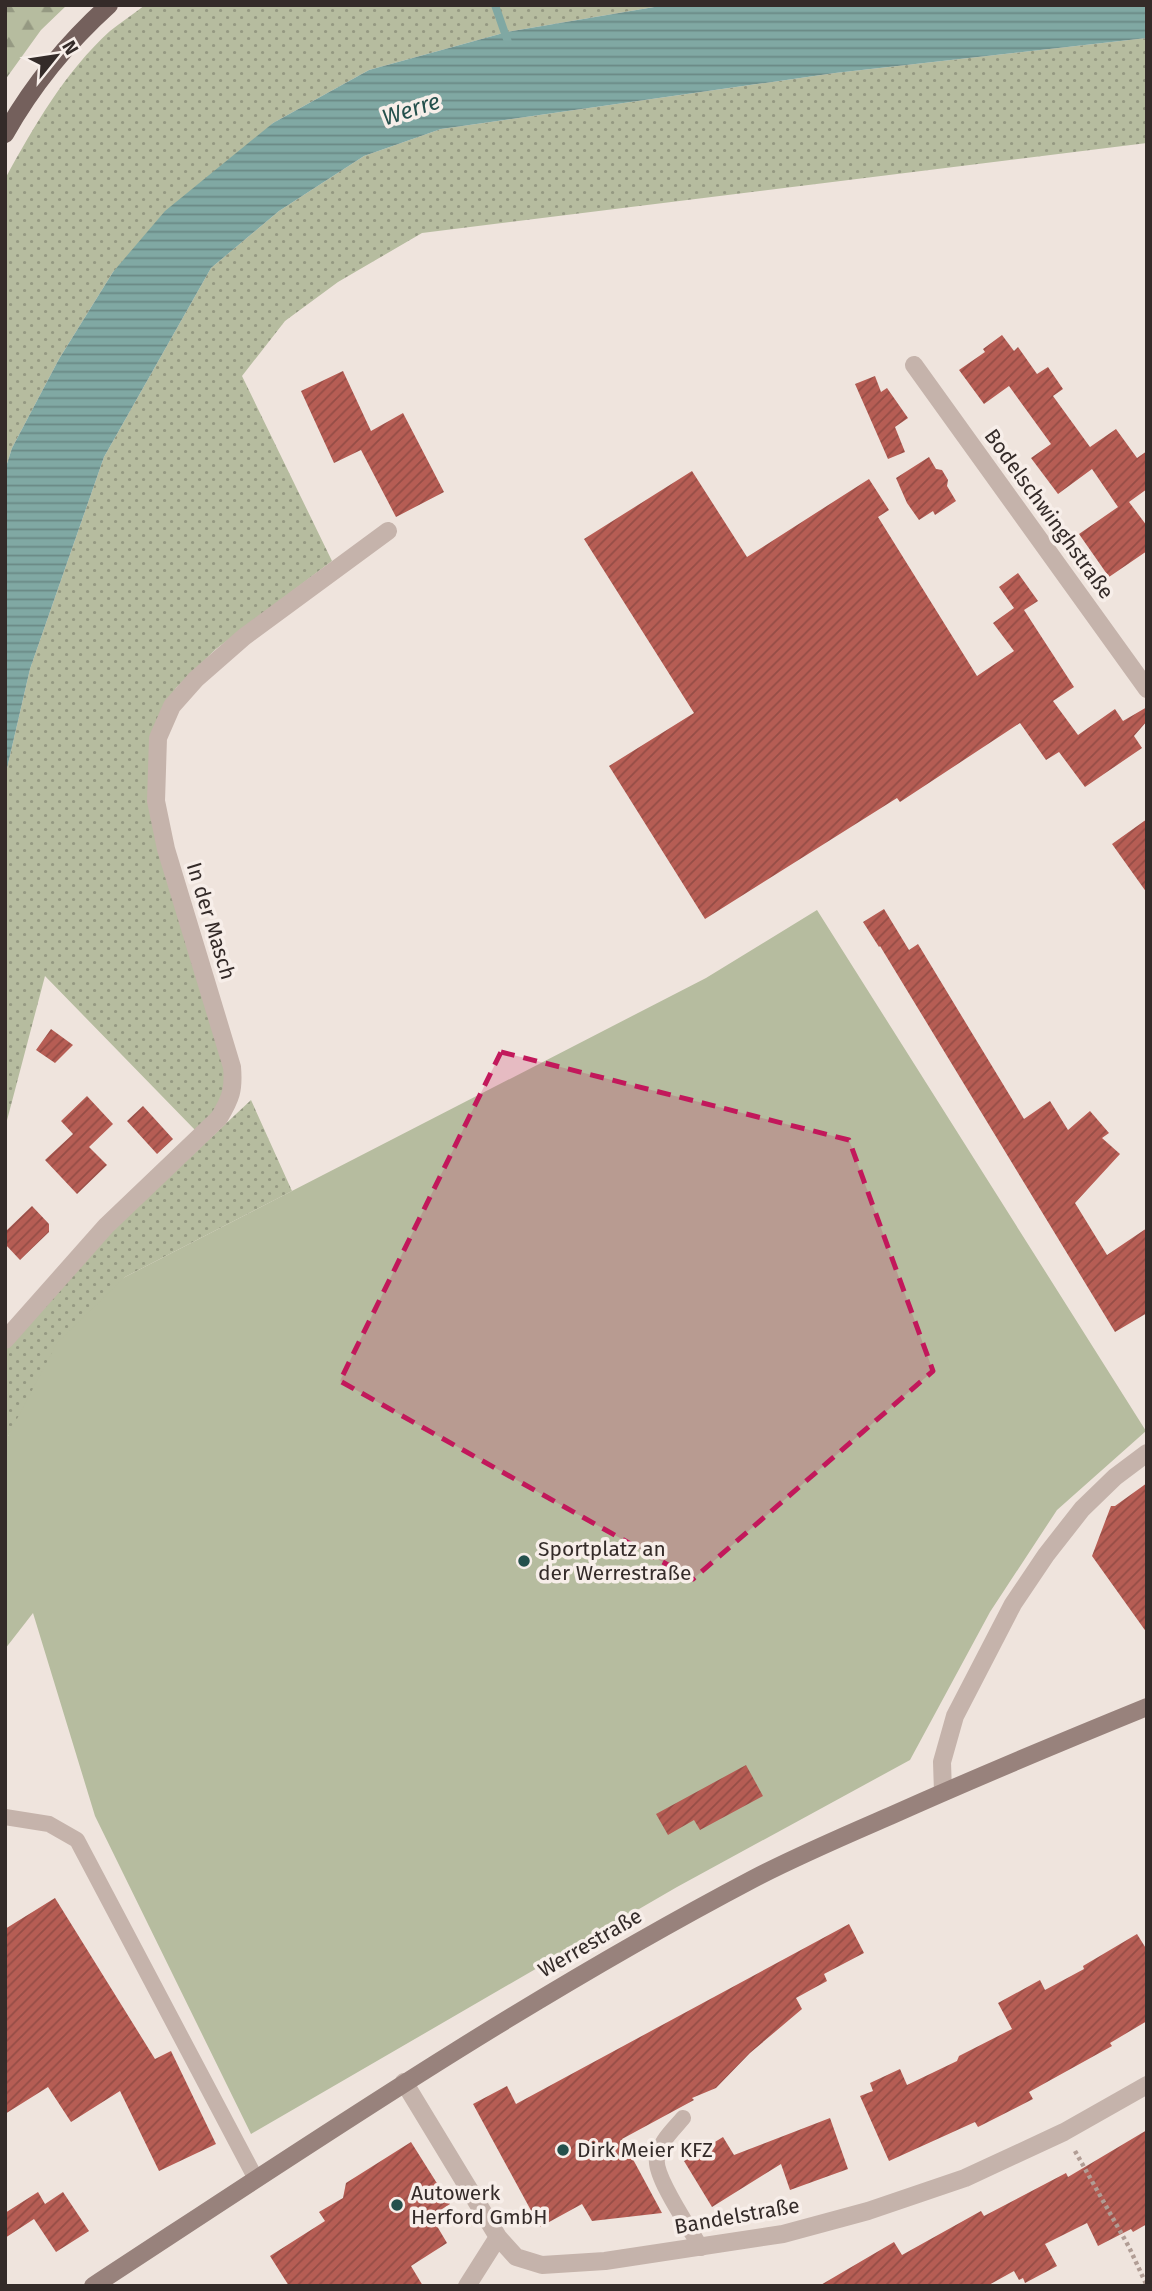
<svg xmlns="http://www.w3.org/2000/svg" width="1152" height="2291" viewBox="0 0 1152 2291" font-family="'Fira Sans',sans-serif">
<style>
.grass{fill:url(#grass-dots)}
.forest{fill:url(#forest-firs)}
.garden{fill:#b6bc9f}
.water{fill:url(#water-rules)}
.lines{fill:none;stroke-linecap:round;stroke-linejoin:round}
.stream{stroke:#80a8a3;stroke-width:8}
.building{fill:url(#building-hatch)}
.path{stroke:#b19d95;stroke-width:4.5;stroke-dasharray:3.5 3.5;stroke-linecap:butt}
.lane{stroke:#c5b3ab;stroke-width:16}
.street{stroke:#c5b3ab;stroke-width:18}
.secondary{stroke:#98827c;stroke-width:18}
.primary{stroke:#74605c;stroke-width:18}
.marked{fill:#c2185b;fill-opacity:0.2;stroke:#c2185b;stroke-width:5;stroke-dasharray:14 9;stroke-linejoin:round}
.poi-dot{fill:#24504c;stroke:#f7eee9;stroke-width:2.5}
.labels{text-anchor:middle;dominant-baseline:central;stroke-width:7;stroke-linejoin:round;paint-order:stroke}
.street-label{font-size:21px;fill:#342b29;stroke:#f7eee9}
.poi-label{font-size:21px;fill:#342b29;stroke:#f7eee9;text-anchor:start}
.water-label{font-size:23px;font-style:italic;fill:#24504c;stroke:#f7eee9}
</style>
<defs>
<pattern id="grass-dots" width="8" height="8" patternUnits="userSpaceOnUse" patternTransform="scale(1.75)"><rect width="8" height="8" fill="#b6bc9f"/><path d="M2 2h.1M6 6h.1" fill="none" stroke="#959982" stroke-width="1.8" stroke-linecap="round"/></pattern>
<pattern id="forest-firs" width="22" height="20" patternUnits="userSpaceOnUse" patternTransform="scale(1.75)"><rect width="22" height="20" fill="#b6bc9f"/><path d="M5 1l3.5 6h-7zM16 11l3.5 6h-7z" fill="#959982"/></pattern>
<pattern id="water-rules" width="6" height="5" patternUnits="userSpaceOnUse" patternTransform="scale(1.75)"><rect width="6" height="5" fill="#80a8a3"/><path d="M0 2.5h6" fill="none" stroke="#6a8985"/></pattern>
<pattern id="building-hatch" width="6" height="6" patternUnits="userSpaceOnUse" patternTransform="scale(1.75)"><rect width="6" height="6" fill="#b65d54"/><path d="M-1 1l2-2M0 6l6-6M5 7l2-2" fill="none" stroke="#954d46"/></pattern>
</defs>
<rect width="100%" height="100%" fill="#efe4dd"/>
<!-- grass -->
<path class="grass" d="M 145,5 L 666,5 L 507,32 L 369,70 L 273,123 L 113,272 L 59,359 L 12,448 L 5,470 L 5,179 C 34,126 65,72 110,31 C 121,22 134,14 145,5 Z
M 1147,38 L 1147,143 L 422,233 L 338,282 L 285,321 L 242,376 L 332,561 L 216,649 L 176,688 L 154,731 L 149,777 L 225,1072 C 227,1106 220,1108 196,1131 L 45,976 L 5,1128 L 5,777 L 30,669 L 104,457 L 211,268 L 279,211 L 364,156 L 441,129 L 835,73 Z
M 251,1100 L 292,1191 L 125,1277 L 8,1436 L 5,1436 L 5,1350 L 107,1235 Z"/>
<!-- forest -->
<path class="forest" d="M 5,5 L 67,5 L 41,30 L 5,80 Z"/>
<!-- garden -->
<path class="garden" d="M 817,910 L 1146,1431 L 1057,1510 L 990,1612 L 910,1760 L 677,1887 L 251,2134 L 95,1816 L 33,1613 L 5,1649 L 5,1436 L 8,1436 L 57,1343 L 125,1277 L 706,978 Z"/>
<!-- water -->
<path class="water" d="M 666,5 L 1147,5 L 1147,38 L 835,73 L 441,129 L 364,156 L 279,211 L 211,268 L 104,457 L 30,669 L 5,777 L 5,470 L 12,448 L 59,359 L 113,272 L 165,211 L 273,123 L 369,70 L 507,32 Z"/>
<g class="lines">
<!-- stream -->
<path class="stream" d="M 495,5 L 508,42"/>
</g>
<!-- building -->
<path class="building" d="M 1002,335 L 1014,351 L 1018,347 L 1037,374 L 1048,367 L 1063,389 L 1053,396 L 1090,447 L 1116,429 L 1137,458 L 1147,451 L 1147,489 L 1129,502 L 1147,526 L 1147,551 L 1109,577 L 1079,534 L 1118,507 L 1092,469 L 1058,494 L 1031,458 L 1051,444 L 1009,386 L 984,404 L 959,370 L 985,352 L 983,349 Z
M 343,371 L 371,431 L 403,413 L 444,492 L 396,517 L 361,450 L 334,463 L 301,391 Z
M 875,376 L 881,392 L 887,388 L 908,418 L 895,427 L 905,452 L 888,459 L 855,384 Z
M 929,457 L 936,469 L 942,470 L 948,480 L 947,486 L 956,501 L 935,515 L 933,511 L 919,520 L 907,503 L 896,478 Z
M 692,471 L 747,557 L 869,479 L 889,510 L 878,517 L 977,676 L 1014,651 L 993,623 L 1014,608 L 999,587 L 1018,573 L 1038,601 L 1024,610 L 1074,687 L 1053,701 L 1078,735 L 1115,709 L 1123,721 L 1147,707 L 1147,721 L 1134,736 L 1142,748 L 1085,787 L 1059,752 L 1046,760 L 1020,723 L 900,802 L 897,798 L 705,919 L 609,766 L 694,713 L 584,539 Z
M 1147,819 L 1147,893 L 1112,844 Z
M 884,909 L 909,950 L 918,944 L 1024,1119 L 1050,1101 L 1068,1130 L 1090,1111 L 1109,1133 L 1102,1138 L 1120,1154 L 1075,1203 L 1107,1255 L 1147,1228 L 1147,1313 L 1115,1332 L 880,946 L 879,947 L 863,922 Z
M 51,1029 L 73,1045 L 55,1063 L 36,1050 Z
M 87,1096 L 113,1124 L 89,1147 L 107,1165 L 77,1194 L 45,1160 L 73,1134 L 61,1121 Z
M 143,1106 L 173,1139 L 157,1154 L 127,1121 Z
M 32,1206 L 49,1224 L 49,1232 L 20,1260 L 5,1244 L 5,1232 Z
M 1147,1483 L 1147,1633 L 1092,1556 L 1111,1506 L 1115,1506 Z
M 746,1765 L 763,1796 L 700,1830 L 694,1820 L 668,1835 L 656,1814 Z
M 55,1898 L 155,2059 L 171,2051 L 216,2144 L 159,2171 L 120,2091 L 71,2122 L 48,2087 L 5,2114 L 5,1929 Z
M 849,1924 L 864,1953 L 824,1974 L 827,1981 L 796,1998 L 802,2009 L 750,2053 L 716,2088 L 692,2098 L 694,2100 L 622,2139 L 662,2213 L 592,2221 L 582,2204 L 540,2227 L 473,2104 L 507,2086 L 516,2104 Z
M 1137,1934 L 1147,1950 L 1147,2021 L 1110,2043 L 1112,2046 L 1029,2092 L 1033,2099 L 978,2127 L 975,2122 L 889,2161 L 860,2096 L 873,2091 L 870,2083 L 900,2069 L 907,2085 L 957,2061 L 959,2056 L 1012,2029 L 998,2003 L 1040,1980 L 1045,1990 L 1084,1969 L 1083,1966 Z
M 830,2118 L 848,2169 L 790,2190 L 781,2164 L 712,2207 L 684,2161 L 723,2137 L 734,2155 Z
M 1147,2130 L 1147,2224 L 1133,2232 L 1131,2229 L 1098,2246 L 1087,2223 L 1045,2244 L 1057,2266 L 1025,2283 L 1023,2278 L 1019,2280 L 1014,2271 L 987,2286 L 819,2286 L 894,2242 L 902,2255 L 981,2211 L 984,2216 L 1066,2173 L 1068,2177 Z
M 411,2142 L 450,2204 L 431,2216 L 447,2243 L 411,2266 L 423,2286 L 289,2286 L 270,2256 L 325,2221 L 319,2212 L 343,2198 L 346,2183 Z
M 38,2192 L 45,2204 L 63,2192 L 89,2231 L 56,2252 L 34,2219 L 5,2238 L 5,2213 Z"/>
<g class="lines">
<!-- path -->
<path class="path" d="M 1075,2151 L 1129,2247 L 1147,2286"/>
<!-- lane -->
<path class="lane" d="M 5,1817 L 49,1824 L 77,1840 L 256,2179
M 683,2118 C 673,2130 659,2142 657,2159 C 654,2177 691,2230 701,2248"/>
<!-- street -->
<path class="street" d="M 914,365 L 1147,689
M 5,1340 L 106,1226 L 219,1118 C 231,1098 234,1090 232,1067 L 166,849 L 156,801 L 158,738 L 172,706 L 196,679 L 244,637 L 388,531
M 943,1792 L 942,1762 L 955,1716 L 1013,1604 L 1046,1555 L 1082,1509 L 1115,1477 L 1147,1453
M 404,2082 L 498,2237 L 516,2257 L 542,2265 L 605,2261 L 783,2234 L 868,2211 L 965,2178 L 1064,2132 L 1147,2085
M 467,2286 L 498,2237"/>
<!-- secondary -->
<path class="secondary" d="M 93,2286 C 310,2144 523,2000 753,1879 C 797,1856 844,1836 890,1816 C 975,1778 1061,1742 1147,1707"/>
<!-- primary -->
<path class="primary" d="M 5,134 C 32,86 68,42 109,5"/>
</g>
<!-- marked area -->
<path class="marked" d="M 501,1052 L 849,1140 L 933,1371 L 693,1579 L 340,1381 Z"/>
<!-- markers -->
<g class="poi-dot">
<circle cx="524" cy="1561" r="7"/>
<circle cx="563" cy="2150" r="7"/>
<circle cx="397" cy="2205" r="7"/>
</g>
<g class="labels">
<!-- street labels -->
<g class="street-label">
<text transform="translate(1049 514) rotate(54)">Bodelschwinghstraße</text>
<text transform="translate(211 921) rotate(73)">In der Masch</text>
<text transform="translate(590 1943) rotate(-30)">Werrestraße</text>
<text transform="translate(737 2216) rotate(-10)">Bandelstraße</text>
</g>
<!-- poi labels -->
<g class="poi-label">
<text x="538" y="1549">Sportplatz an<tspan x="538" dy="24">der Werrestraße</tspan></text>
<text x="577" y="2150">Dirk Meier KFZ</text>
<text x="411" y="2193">Autowerk<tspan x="411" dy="24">Herford GmbH</tspan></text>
</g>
<!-- water labels -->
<g class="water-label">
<text transform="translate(411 109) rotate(-18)">Werre</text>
</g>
</g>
<!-- border -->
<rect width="1152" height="2291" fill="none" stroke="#342b29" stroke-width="14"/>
<!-- north arrow -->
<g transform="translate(56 56) rotate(60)" stroke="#f7eee9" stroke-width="5" paint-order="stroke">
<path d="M0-5L12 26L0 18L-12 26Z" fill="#342b29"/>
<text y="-10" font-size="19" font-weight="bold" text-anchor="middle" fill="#342b29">N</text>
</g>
</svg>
